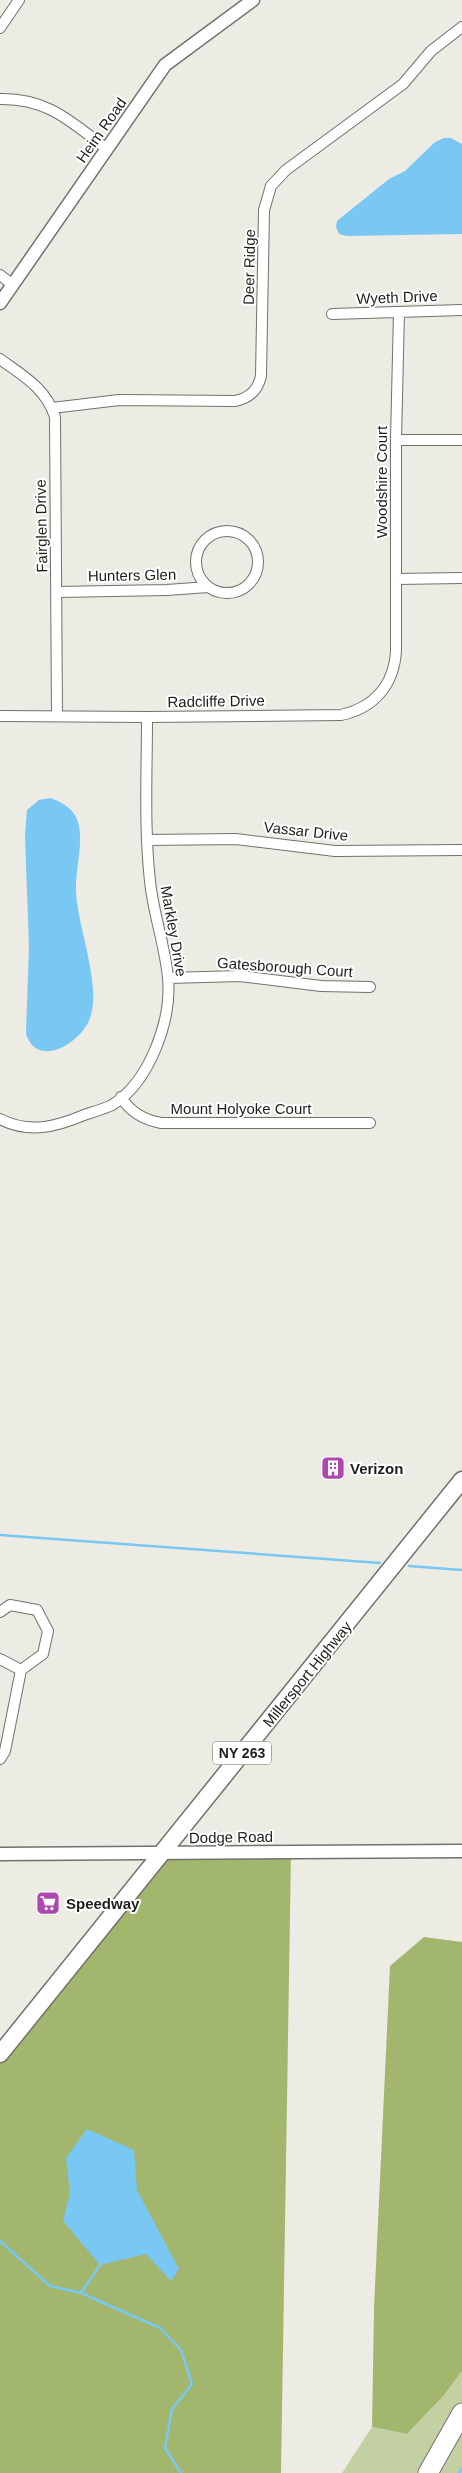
<svg xmlns="http://www.w3.org/2000/svg" width="462" height="2473" viewBox="0 0 462 2473" font-family="Helvetica,sans-serif">
<style>
.green{fill:#c2d0a2}
.forest{fill:#a2b66e}
.water{fill:#79c8f3}
.lines{fill:none;stroke-linecap:round;stroke-linejoin:round}
.stream{stroke:#79c8f3;stroke-width:2.5}
.minor-casing{stroke:#72716b;stroke-width:12}
.tertiary-casing{stroke:#72716b;stroke-width:15}
.primary-casing{stroke:#72716b;stroke-width:19}
.motorway-casing{stroke:#72716b;stroke-width:21}
.minor{stroke:#fff;stroke-width:10}
.tertiary{stroke:#fff;stroke-width:12}
.primary{stroke:#fff;stroke-width:16}
.motorway{stroke:#fff;stroke-width:19}
.labels{text-anchor:middle;dominant-baseline:central;stroke-width:4;stroke-linejoin:round;paint-order:stroke}
.shield{fill:#fff;stroke:#62625f;stroke-width:1}
.shield-label{font-size:14px;font-weight:bold;fill:#1e1e1b}
.street-label{font-size:15px;fill:#1e1e1b;stroke:#fff}
.poi-label{font-size:15px;font-weight:bold;fill:#1e1e1b;stroke:#fff;text-anchor:start}
</style>
<rect width="100%" height="100%" fill="#ecebe4"/>
<!-- green -->
<path class="green" d="M 462,2371 L 462,2473 L 342,2473 L 372,2427 L 407,2434 L 444,2395 Z"/>
<!-- forest -->
<path class="forest" d="M 291,1852 L 281,2473 L 0,2473 L 0,2054 L 160,1854 Z
M 424,1937 L 462,1942 L 462,2371 L 444,2395 L 407,2434 L 372,2427 L 374,2308 L 390,1966 Z"/>
<!-- water -->
<path class="water" d="M 444,138 L 451,138 L 462,144 L 462,234 L 347,236 L 339,234 L 336,227 L 337,221 L 389,179 L 405,171 L 435,142 Z
M 50,798 C 62,802 74,809 78,822 C 84,844 75,869 76,891 C 77,926 102,985 90,1018 C 82,1042 38,1070 26,1034 L 29,946 L 25,836 L 27,810 L 39,800 Z
M 87,2129 L 134,2150 L 137,2190 L 179,2269 L 171,2281 L 146,2254 L 100,2265 L 63,2221 L 70,2193 L 66,2158 Z"/>
<g class="lines">
<!-- stream -->
<path class="stream" d="M 0,1535 L 380,1563
M 409,1566 L 462,1570
M 0,2241 L 50,2286 L 81,2293 L 160,2328 L 181,2350 L 192,2384 L 172,2409 L 165,2448 L 181,2473
M 81,2293 L 100,2265
M 459,2473 L 462,2468"/>
<!-- minor casing -->
<g class="minor-casing">
<path id="minor" d="M 0,28 L 19,0
M 0,99 C 48,98 71,122 107,149
M 0,275 L 13,285
M 332,314 L 462,310
M 0,359 C 23,376 46,388 55,417 L 57,716
M 52,408 L 119,400 L 235,401 C 250,398 258,390 261,376 L 264,210 L 271,186 L 286,170 L 403,84 L 431,51 L 462,27
M 396,440 L 462,440
M196 562a31 31 0 1 1 62 0a31 31 0 1 1-62 0Z
M 396,579 L 462,578
M 57,592 L 167,590 L 208,587
M 0,716 L 147,717 L 341,715 C 374,708 394,685 396,651 L 396,440 L 399,312
M 147,840 L 236,839 L 335,851 L 462,850
M 168,978 L 240,976 L 321,986 L 370,987
M 121,1097 C 130,1112 145,1120 161,1123 L 370,1123
M 0,1119 C 29,1134 56,1127 84,1115 C 93,1112 104,1109 112,1105 C 150,1082 172,1019 168,978 C 165,945 153,913 150,881 C 144,827 147,771 147,717
M 0,1612 L 10,1605 L 37,1610 L 48,1631 L 43,1654 L 21,1670 L 5,1751 L 0,1759
M 0,1659 L 21,1670"/>
</g>
<!-- tertiary casing -->
<g class="tertiary-casing">
<path id="tertiary" d="M 0,303 L 165,65 L 253,0
M 0,1854 L 462,1851"/>
</g>
<!-- primary casing -->
<g class="primary-casing">
<path id="primary" d="M 0,2054 L 462,1480"/>
</g>
<!-- motorway casing -->
<g class="motorway-casing">
<path id="motorway" d="M 428,2473 L 462,2413"/>
</g>
<!-- minor -->
<use href="#minor" class="minor"/>
<!-- tertiary -->
<use href="#tertiary" class="tertiary"/>
<!-- primary -->
<use href="#primary" class="primary"/>
<!-- motorway -->
<use href="#motorway" class="motorway"/>
</g>
<!-- icons -->
<defs>
<g id="building-square" transform="scale(1.25)"><rect x="-9" y="-9" width="18" height="18" rx="4" fill="#ac49af" stroke="#fff"/><path d="M-4-6H4V6H1V3H-1V6H-4ZM-2.5-4.3h1.7v1.8h-1.7ZM.8-4.3h1.7v1.8H.8ZM-2.5-1h1.7V.8h-1.7ZM.8-1h1.7V.8H.8Z" fill="#fff"/></g>
<g id="supermarket-square" transform="scale(1.25)"><rect x="-9" y="-9" width="18" height="18" rx="4" fill="#ac49af" stroke="#fff"/><path d="M-6-5.5h2.5l.6 2H6L4.5 2H-2.5L-4.4-4H-6ZM-1.5 3.2a1.3 1.3 0 1 0 .1 0ZM3 3.2a1.3 1.3 0 1 0 .1 0Z" fill="#fff"/></g>
</defs>
<g fill-rule="evenodd">
<use href="#building-square" x="333" y="1468"/>
<use href="#supermarket-square" x="48" y="1903"/>
</g>
<g class="labels">
<!-- shield labels -->
<rect class="shield" x="213" y="1741.5" width="58" height="23" rx="4"/>
<g class="shield-label">
<text x="242" y="1753">NY 263</text>
</g>
<!-- street labels -->
<g class="street-label">
<text transform="translate(101 130) rotate(-55)">Heim Road</text>
<text transform="translate(249 267) rotate(-89)">Deer Ridge</text>
<text transform="translate(397 297) rotate(-2)">Wyeth Drive</text>
<text transform="translate(381 482) rotate(-90)">Woodshire Court</text>
<text transform="translate(41 526) rotate(-91)">Fairglen Drive</text>
<text transform="translate(132 575) rotate(-1)">Hunters Glen</text>
<text transform="translate(216 701) rotate(-1)">Radcliffe Drive</text>
<text transform="translate(306 831) rotate(6)">Vassar Drive</text>
<text transform="translate(174 931) rotate(80)">Markley Drive</text>
<text transform="translate(285 967) rotate(4)">Gatesborough Court</text>
<text x="241" y="1108">Mount Holyoke Court</text>
<text transform="translate(307 1674) rotate(-51)">Millersport Highway</text>
<text transform="translate(231 1837) rotate(-1)">Dodge Road</text>
</g>
<!-- poi labels -->
<g class="poi-label">
<text x="350" y="1468">Verizon</text>
<text x="66" y="1903">Speedway</text>
</g>
</g>
</svg>
